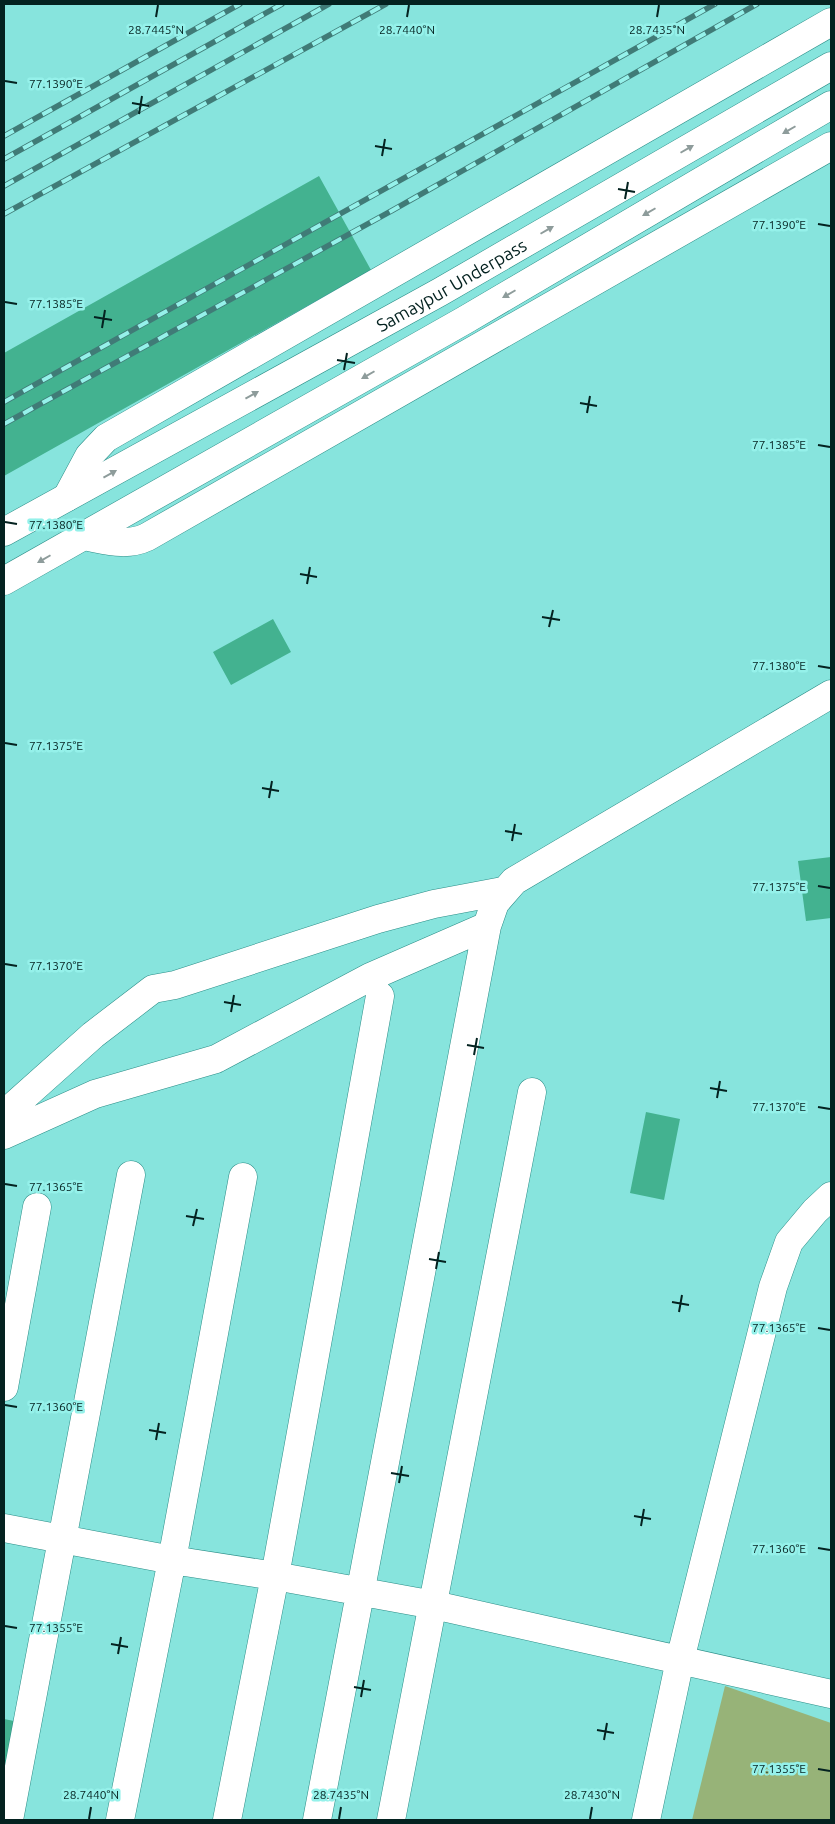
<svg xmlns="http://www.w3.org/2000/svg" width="835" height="1824" viewBox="0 0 835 1824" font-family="Ubuntu,sans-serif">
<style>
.green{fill:#97b378}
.building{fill:#43b290}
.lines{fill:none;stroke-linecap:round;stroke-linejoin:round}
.minor-casing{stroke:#2a8d87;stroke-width:29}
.tertiary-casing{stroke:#2a8d87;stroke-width:29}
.secondary-casing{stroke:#2a8d87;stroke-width:29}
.minor{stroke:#fff;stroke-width:28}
.tertiary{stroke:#fff;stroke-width:28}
.secondary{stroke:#fff;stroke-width:28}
.rail-casing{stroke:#407b77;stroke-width:5.5}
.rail{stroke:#95f1ea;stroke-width:4;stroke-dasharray:11;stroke-linecap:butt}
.oneway{fill:#8e9c9b}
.ticks{fill:none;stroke:#042220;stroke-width:2}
.labels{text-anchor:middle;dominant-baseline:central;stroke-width:5;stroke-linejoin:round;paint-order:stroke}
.street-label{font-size:18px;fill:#042220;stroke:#95f1ea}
.ticks-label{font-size:12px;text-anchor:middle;fill:#042220;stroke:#95f1ea;stroke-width:5;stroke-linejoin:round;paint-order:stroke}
</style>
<rect width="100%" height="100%" fill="#87e4dd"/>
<!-- green -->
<path class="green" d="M 725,1686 L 831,1723 L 831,1820 L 692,1820 Z"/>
<!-- building -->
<path class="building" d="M 319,176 L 371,270 L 4,476 L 4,353 Z
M 273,619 L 291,652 L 231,685 L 213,652 Z
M 831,857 L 831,918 L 806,921 L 798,861 Z
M 646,1112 L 680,1119 L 664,1200 L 630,1193 Z
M 4,1719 L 19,1722 L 10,1775 L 4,1774 Z"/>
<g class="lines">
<!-- minor casing -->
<g class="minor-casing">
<path id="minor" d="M 4,1112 L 9,1110 L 93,1035 L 153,989 L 175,985 L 378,919 L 434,904 L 503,891
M 4,1135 L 95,1094 L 216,1059 L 370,977 L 487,926
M 4,1387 L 37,1207
M 4,1528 L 172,1560 L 275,1576 L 434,1605 L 831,1694
M 9,1820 L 131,1175
M 120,1820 L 172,1560 L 243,1177
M 227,1820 L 275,1576 L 380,996
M 317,1820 L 487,926 L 495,903 L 514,881 L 831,694
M 391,1820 L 532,1092
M 646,1820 L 680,1660 L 773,1287 L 789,1242 L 815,1211 L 831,1196"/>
</g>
<!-- tertiary casing -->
<g class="tertiary-casing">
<path id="tertiary" d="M 67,497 L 89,456 L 106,438 L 831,22
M 83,536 C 106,540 126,547 147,537 L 831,146"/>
</g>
<!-- secondary casing -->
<g class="secondary-casing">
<g id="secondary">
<path id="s1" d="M 4,532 L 440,292 L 831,66"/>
<path d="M 4,581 L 465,320 L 831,105"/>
</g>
</g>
<!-- minor -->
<use href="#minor" class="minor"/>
<!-- tertiary -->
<use href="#tertiary" class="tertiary"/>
<!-- secondary -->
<use href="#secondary" class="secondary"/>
<!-- rail casing -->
<g class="rail-casing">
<path id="rail" d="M 4,136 L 240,4
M 4,159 L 282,4
M 4,186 L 329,4
M 4,214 L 386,4
M 4,402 L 715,4
M 4,424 L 393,210 L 757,4"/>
</g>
<!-- rail -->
<use href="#rail" class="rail"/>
</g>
<!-- one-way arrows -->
<defs><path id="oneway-solid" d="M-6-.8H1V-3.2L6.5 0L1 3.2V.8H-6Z" transform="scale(1.25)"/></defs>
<g class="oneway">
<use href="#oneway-solid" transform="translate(789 130) rotate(150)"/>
<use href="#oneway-solid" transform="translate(687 149) rotate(-30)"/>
<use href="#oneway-solid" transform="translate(649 212) rotate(150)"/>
<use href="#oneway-solid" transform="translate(547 230) rotate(-30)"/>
<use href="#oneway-solid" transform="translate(509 294) rotate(150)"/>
<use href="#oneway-solid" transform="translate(368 375) rotate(150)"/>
<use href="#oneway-solid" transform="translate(252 395) rotate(-29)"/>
<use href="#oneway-solid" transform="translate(110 474) rotate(-29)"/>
<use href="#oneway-solid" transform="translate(44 559) rotate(150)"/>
</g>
<!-- ticks -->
<path class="ticks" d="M 156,17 L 158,5M 407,17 L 409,5M 657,17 L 659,5M 5,81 L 17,83M 132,103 L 149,106M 139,114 L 142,96M 375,146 L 392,149M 382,156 L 385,139M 618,189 L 635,192M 625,199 L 628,182M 818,224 L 830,226M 5,302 L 17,304M 94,317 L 112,320M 102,328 L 105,310M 337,360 L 355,363M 344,370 L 347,353M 580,403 L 597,406M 587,413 L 590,396M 818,445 L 830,447M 5,522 L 17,524M 300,574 L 317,577M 307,584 L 310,567M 542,617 L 560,620M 549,627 L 553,610M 818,666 L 830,668M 5,743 L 17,745M 262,788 L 279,791M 269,798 L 272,781M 505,831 L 522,834M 512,841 L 515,824M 818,886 L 830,888M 5,964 L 17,966M 224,1002 L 241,1005M 231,1012 L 234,995M 467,1045 L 484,1048M 474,1055 L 477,1038M 710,1088 L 727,1091M 717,1098 L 720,1081M 818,1107 L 830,1109M 5,1184 L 17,1186M 186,1216 L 204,1219M 193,1226 L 197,1209M 429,1259 L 446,1262M 436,1269 L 439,1252M 672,1302 L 689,1305M 679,1312 L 682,1295M 818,1328 L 830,1330M 5,1405 L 17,1407M 149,1430 L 166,1433M 156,1440 L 159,1423M 391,1473 L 409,1476M 399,1483 L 402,1466M 634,1516 L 651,1519M 641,1526 L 644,1509M 818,1548 L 830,1550M 5,1626 L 17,1628M 111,1644 L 128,1647M 118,1654 L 121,1637M 354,1687 L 371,1690M 361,1697 L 364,1680M 597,1730 L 614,1733M 604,1740 L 607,1723M 818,1769 L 830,1771M 89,1819 L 91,1807M 339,1819 L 341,1807M 590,1819 L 592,1807"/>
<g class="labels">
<!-- street labels -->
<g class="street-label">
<text stroke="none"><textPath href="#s1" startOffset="511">Samaypur Underpass</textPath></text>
</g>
</g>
<g class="ticks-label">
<text x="156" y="34">28.7445°N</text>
<text x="407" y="34">28.7440°N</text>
<text x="657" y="34">28.7435°N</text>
<text x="56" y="88">77.1390°E</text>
<text x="779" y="229">77.1390°E</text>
<text x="56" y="308">77.1385°E</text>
<text x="779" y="449">77.1385°E</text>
<text x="56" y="529">77.1380°E</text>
<text x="779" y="670">77.1380°E</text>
<text x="56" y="750">77.1375°E</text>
<text x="779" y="891">77.1375°E</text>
<text x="56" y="970">77.1370°E</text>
<text x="779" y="1111">77.1370°E</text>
<text x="56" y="1191">77.1365°E</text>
<text x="779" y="1332">77.1365°E</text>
<text x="56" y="1411">77.1360°E</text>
<text x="779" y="1553">77.1360°E</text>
<text x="56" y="1632">77.1355°E</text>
<text x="779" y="1773">77.1355°E</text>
<text x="91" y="1799">28.7440°N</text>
<text x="341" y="1799">28.7435°N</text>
<text x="592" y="1799">28.7430°N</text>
</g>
<!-- border -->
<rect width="835" height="1824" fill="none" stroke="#042220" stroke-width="10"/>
</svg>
